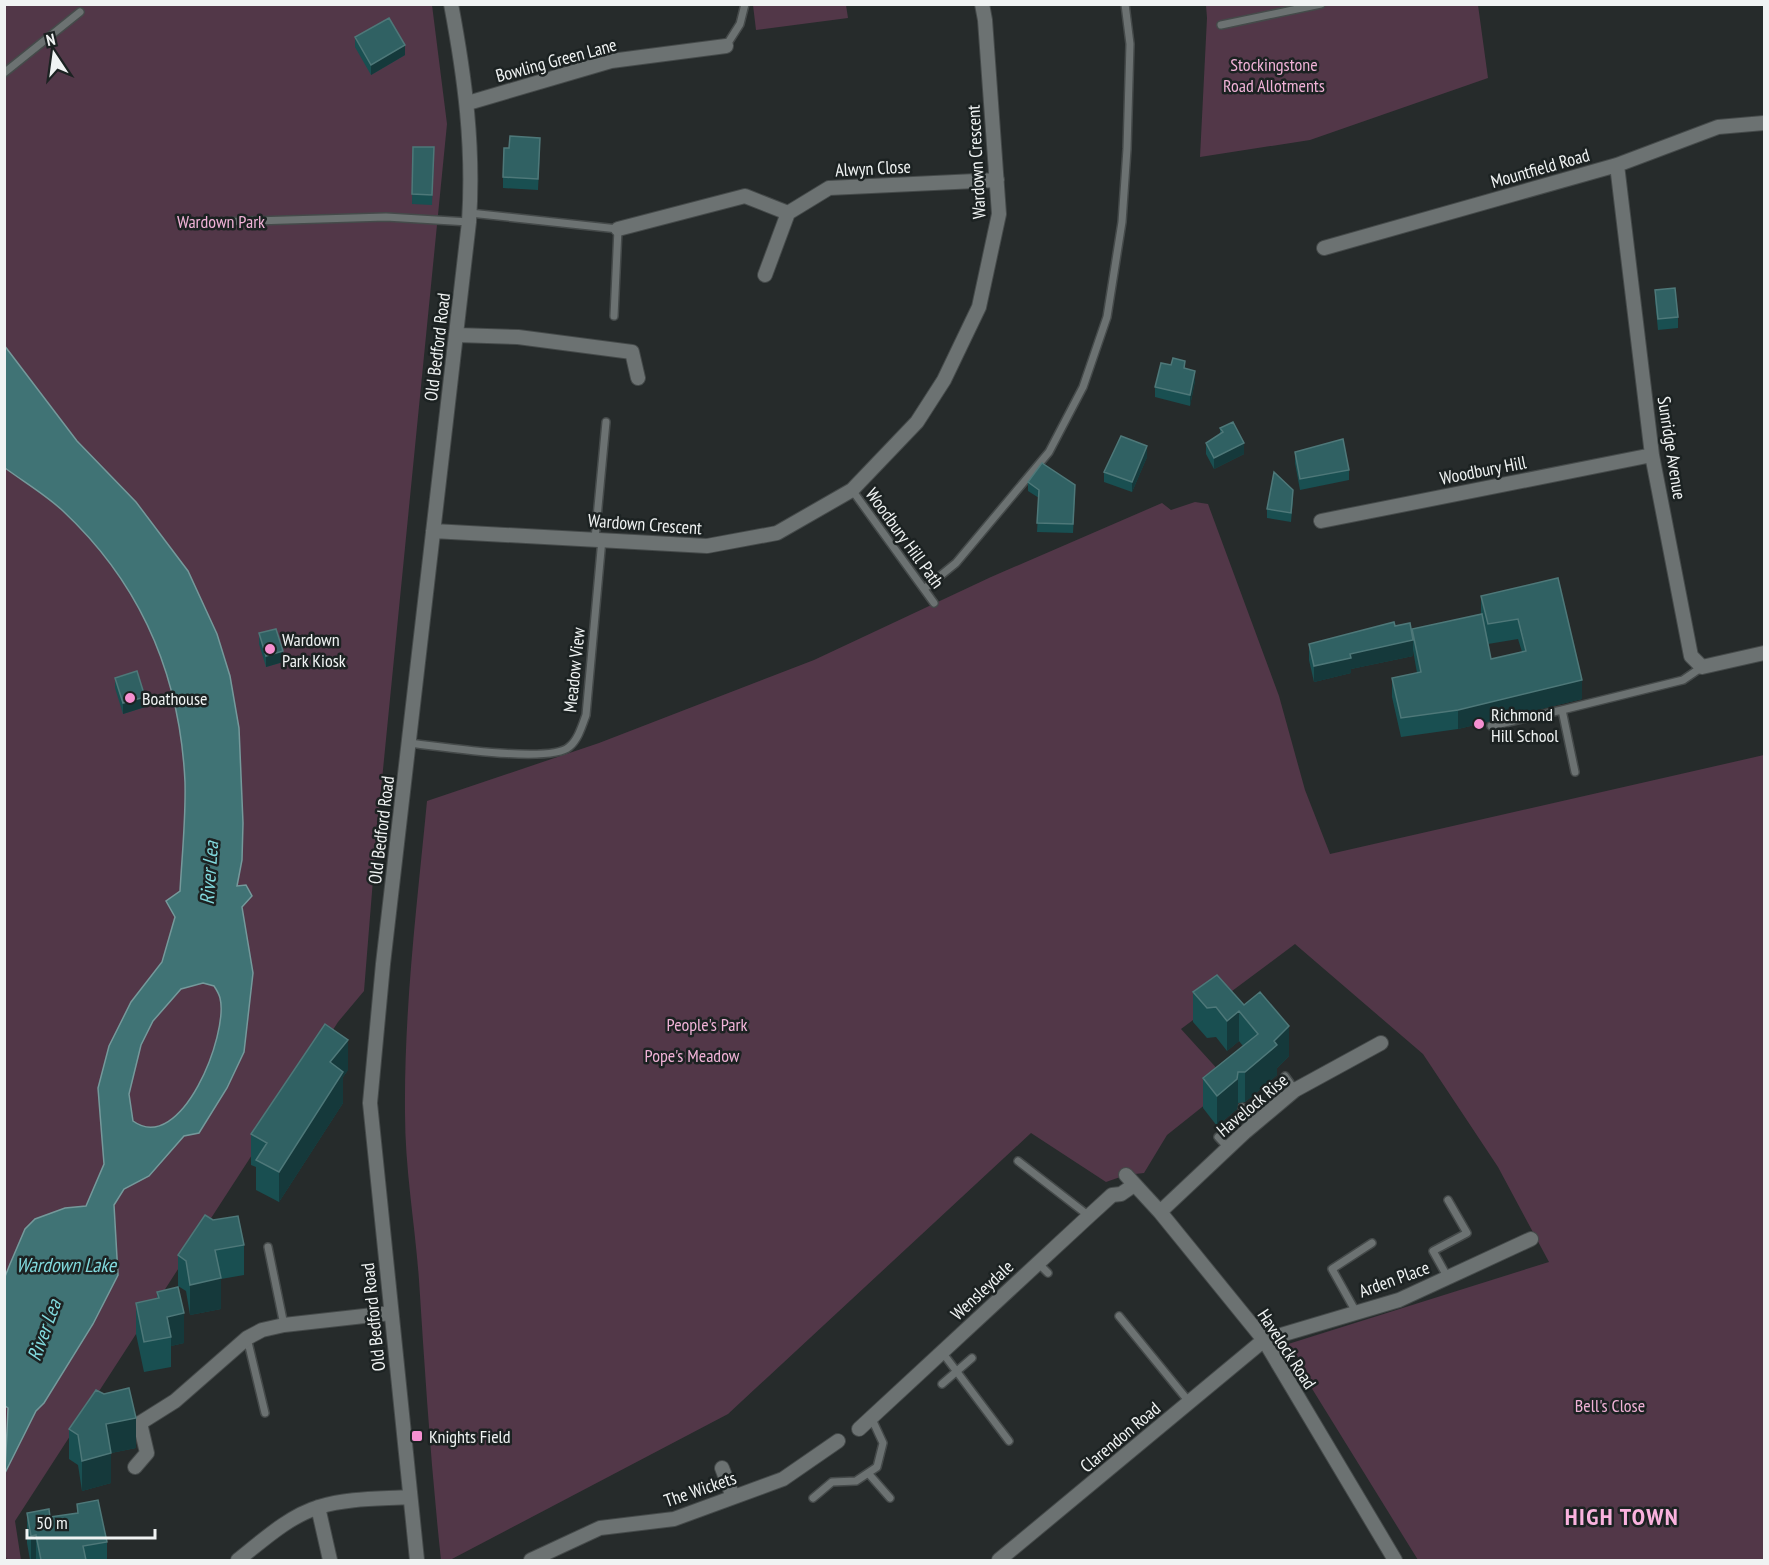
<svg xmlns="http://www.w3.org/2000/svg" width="1769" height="1565" viewBox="0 0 1769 1565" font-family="'PT Sans Narrow',sans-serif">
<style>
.green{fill:#523748}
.water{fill:#407375;stroke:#75999b;stroke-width:1.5;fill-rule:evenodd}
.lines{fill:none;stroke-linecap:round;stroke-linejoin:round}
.lane-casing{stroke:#454a4a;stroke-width:10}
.street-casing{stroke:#454a4a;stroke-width:16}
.lane{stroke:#6c7272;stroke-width:7}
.street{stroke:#6c7272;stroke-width:14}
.wall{fill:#194f51;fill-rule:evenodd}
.shaded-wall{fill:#15393b}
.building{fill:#306163;stroke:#4e7879;stroke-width:1.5}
.poi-dot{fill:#f690d1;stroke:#1c2222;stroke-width:2}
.labels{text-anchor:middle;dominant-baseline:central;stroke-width:5;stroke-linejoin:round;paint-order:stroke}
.street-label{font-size:18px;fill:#f0f3f3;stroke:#1c2222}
.park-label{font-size:18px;fill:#f0b2d7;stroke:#1c2222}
.poi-label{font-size:18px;fill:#f0f3f3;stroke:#1c2222;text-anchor:start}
.water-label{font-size:20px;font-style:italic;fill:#82dade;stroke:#1c2222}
.district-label{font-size:24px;font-weight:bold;letter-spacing:1.5px;fill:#fab2de;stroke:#1c2222}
</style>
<rect width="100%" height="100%" fill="#262b2b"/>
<!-- green -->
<path class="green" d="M 4,5 L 432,5 L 447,124 L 377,830 L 364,991 L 338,1022 L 15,1521 L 21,1560 L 7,1560 L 4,1551 Z
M 753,5 L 846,5 L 848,18 L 756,30 Z
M 1206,5 L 1478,5 L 1488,78 L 1310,140 L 1200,157 L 1207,18 Z
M 1195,502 L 1208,504 L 1279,696 L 1305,790 L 1330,854 L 1764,755 L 1764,1560 L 1418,1560 L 1285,1345 L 1549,1262 L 1498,1167 L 1423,1054 L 1295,944 L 1181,1029 L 1231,1084 L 1167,1135 L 1144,1173 L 1126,1175 L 1106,1182 L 1031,1133 L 728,1414 L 450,1560 L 441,1560 C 431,1467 425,1374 419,1280 C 415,1224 405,1170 405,1113 C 404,1008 417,905 427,801 L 599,743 L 814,660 L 991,577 L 1162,503 L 1171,510 Z"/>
<!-- water -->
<path class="water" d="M 4,345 L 77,441 L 136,502 L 188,571 L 217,634 L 230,676 L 239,728 L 243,823 L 242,860 L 237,886 L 246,885 L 252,896 L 242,907 L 253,973 L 244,1052 L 227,1088 L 199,1133 L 184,1136 L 149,1176 L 124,1189 L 114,1205 L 118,1275 L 93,1324 L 44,1403 L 36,1411 L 5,1473 L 8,1408 L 4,1405 L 4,1279 L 10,1264 L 25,1229 L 35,1219 L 65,1208 L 86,1206 L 104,1164 L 98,1088 L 109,1046 L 131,1002 L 162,962 L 175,917 L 166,901 L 180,891 C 182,855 186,818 185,782 C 180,675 141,584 63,511 C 46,495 24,482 5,468 ZM 203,983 L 214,986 C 216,989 219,994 220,998 C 229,1034 181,1156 133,1121 L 129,1094 L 141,1045 L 153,1021 L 181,989 Z"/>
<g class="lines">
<!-- lane casing -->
<g class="lane-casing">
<path id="lane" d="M 1221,25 L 1321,4
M 726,46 L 740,24 L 745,4
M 4,73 L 80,12
M 470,213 L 618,229 L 614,316
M 217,222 L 386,217 L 469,222
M 852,490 L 934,603
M 595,539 L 606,422
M 924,589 L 956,563 L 1049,452 L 1083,387 L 1107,317 L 1122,222 L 1127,149 L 1130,44 L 1125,4
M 1491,726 L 1562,710
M 409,743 C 437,746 550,764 569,747 C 578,740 582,726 586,715 L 602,539
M 1575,772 L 1562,710 L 1683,680 L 1702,667
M 1285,1076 L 1295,1090
M 1242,1107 L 1254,1124
M 1218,1137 L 1228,1148
M 1018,1161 L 1089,1216
M 268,1247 L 284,1325
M 1038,1263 L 1048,1273
M 1448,1278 L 1433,1251 L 1467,1233 L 1448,1200
M 1356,1312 L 1332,1269 L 1372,1243
M 1119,1316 L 1190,1403
M 247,1338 L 265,1413
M 942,1352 L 1009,1441
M 942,1384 L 972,1358
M 868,1473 L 890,1498
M 813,1498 L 832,1482 L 856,1481 L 877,1467 L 883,1443 L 871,1417"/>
</g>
<!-- street casing -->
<g class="street-casing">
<path id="street" d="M 468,103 L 611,61 L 726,46
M 1617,165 L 1652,455 L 1691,656 L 1702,667 L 1764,653
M 618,229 L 745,196 L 788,213
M 1324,248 L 1617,165 L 1718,127 L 1764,123
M 765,275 L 788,213 L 829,188 L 997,180
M 457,335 L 518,337 L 632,352 L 638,378
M 1321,521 L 1652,455
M 433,531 L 707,546 L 777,533 L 852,490 L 917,422 L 944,380 L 979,307 L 999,214 L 985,20 L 982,4
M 1126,1175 L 1160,1212 L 1264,1340 L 1395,1560
M 1160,1212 L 1245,1132 L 1295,1090 L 1381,1043
M 859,1429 L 1089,1216 L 1112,1195 L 1121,1194 L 1134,1185
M 135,1467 L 147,1453 L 140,1423 L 175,1401 L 247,1338 L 262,1330 L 284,1325 L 391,1313
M 722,1468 L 733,1497
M 318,1507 L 330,1560
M 238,1560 C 262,1541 289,1516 319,1507 C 348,1498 380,1499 410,1497
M 417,1560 L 370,1103 L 383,964 L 469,222 C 474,147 465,78 451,4
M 531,1560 L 600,1528 L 674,1519 L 783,1479 L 838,1441
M 999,1560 L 1264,1340 L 1399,1300 L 1531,1239"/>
</g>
<!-- lane -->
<use href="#lane" class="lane"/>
<!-- street -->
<use href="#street" class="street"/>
</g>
<!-- wall -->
<path class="wall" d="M 355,37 L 405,55 L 371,75 L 355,47 Z
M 413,147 L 434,157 L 432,205 L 412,204 Z
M 509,148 L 540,149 L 538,190 L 503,188 L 503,177 Z
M 1655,290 L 1678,317 L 1678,328 L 1658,330 L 1655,300 Z
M 1185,368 L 1195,381 L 1190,406 L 1155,397 L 1155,387 Z
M 1220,428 L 1244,454 L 1214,469 L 1206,454 L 1206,443 L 1220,434 Z
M 1295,452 L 1349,470 L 1349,480 L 1300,490 L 1295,463 Z
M 1147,457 L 1132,492 L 1104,482 L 1104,472 Z
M 1028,482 L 1075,494 L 1073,533 L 1037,532 L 1039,498 L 1028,491 Z
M 1293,499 L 1291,522 L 1267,518 L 1267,509 Z
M 1558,578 L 1582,699 L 1458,729 L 1401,737 L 1392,697 L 1392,678 L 1417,673 L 1413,650 L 1413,656 L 1351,669 L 1351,673 L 1314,682 L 1309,660 L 1309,644 L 1395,626 L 1412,639 L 1412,629 L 1481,615 L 1481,596 ZM 1518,639 L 1522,652 L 1491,659 L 1488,644 Z
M 259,633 L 283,662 L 266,667 L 259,644 Z
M 115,678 L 145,707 L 123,714 L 115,688 Z
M 1217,975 L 1289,1056 L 1277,1068 L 1277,1075 L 1245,1102 L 1238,1103 L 1237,1109 L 1217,1126 L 1203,1108 L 1203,1078 L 1243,1046 L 1239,1041 L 1227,1051 L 1216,1037 L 1207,1038 L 1193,1022 L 1193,992 Z
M 348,1070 L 343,1077 L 343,1103 L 279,1202 L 256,1190 L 256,1167 L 251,1165 L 251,1134 Z
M 244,1245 L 244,1275 L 221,1279 L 221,1309 L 190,1315 L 186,1291 L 178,1286 L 178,1255 Z
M 157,1292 L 184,1343 L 171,1346 L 171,1367 L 144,1372 L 136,1334 L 136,1303 L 157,1299 Z
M 69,1429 L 136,1448 L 111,1453 L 111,1483 L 82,1491 L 78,1465 L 69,1459 Z
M 77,1504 L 107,1542 L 107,1560 L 30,1560 L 27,1543 L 27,1513 L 50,1517 L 77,1513 Z"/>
<!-- shaded-wall -->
<path class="shaded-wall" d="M 405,45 L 405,55 L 371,75 L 371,65 Z
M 1195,371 L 1195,381 L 1190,406 L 1190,395 Z
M 1244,443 L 1244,454 L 1214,469 L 1214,458 Z
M 1147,446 L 1147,457 L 1132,492 L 1132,482 Z
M 1413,640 L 1413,656 L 1351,669 L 1351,673 L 1314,682 L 1314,666 L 1350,654 Z
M 283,651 L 283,662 L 266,667 L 266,656 Z
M 1582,680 L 1582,699 L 1458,729 L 1458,710 Z
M 145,697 L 145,707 L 123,714 L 123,703 Z
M 1239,1011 L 1239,1041 L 1227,1051 L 1227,1021 Z
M 1289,1026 L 1289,1056 L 1277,1068 L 1277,1075 L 1245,1102 L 1245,1072 Z
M 348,1040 L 348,1070 L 343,1077 L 343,1103 L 279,1202 L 279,1172 L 330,1062 Z
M 1238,1072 L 1238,1103 L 1237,1109 L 1217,1126 L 1217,1096 Z
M 221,1278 L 221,1309 L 190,1315 L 190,1285 Z
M 184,1313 L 184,1343 L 171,1346 L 171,1337 L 167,1317 Z
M 136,1418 L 136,1448 L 111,1453 L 111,1483 L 82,1491 L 82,1461 L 106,1424 Z
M 36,1535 L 36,1560 L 31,1560 L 31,1536 Z"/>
<!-- building -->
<path class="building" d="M 389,18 L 405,45 L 371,65 L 355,37 Z
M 510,136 L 540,138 L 538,179 L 503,177 L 504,148 L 509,148 Z
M 413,147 L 434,147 L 432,195 L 412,194 Z
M 1675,288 L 1678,317 L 1658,319 L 1655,290 Z
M 1173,358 L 1185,361 L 1184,368 L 1195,371 L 1190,395 L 1155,387 L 1161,363 L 1171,365 Z
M 1233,422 L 1244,443 L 1214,458 L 1206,443 L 1223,432 L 1220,428 Z
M 1121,436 L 1147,446 L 1132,482 L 1104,472 Z
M 1343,439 L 1349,470 L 1300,479 L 1295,452 Z
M 1042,463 L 1075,485 L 1073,524 L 1037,523 L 1039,490 L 1028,482 Z
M 1274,472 L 1293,490 L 1291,513 L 1267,509 Z
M 1558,578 L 1582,680 L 1458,710 L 1401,718 L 1392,678 L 1421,672 L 1412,629 L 1482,614 L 1491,659 L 1526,651 L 1518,619 L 1488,624 L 1481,596 Z
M 1394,622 L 1395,626 L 1410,623 L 1413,640 L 1350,654 L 1351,658 L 1314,666 L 1309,644 Z
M 276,629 L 283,651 L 266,656 L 259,633 Z
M 137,671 L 145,697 L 123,703 L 115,678 Z
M 1217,975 L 1244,1005 L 1260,992 L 1289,1026 L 1274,1041 L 1277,1045 L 1245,1072 L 1238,1072 L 1237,1079 L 1217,1096 L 1203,1078 L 1258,1034 L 1239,1011 L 1227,1021 L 1216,1007 L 1207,1008 L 1193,992 Z
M 325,1024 L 348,1040 L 330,1062 L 343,1072 L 279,1172 L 256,1160 L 267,1143 L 251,1134 Z
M 205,1215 L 213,1220 L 238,1216 L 244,1245 L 215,1250 L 221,1278 L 190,1285 L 186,1261 L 178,1255 Z
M 178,1287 L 184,1313 L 167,1317 L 171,1337 L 144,1342 L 136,1303 L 159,1298 L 157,1292 Z
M 129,1388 L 136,1418 L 106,1424 L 111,1453 L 82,1461 L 78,1435 L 69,1429 L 96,1390 L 104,1394 Z
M 98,1500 L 107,1542 L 83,1546 L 86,1560 L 41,1560 L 36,1535 L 31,1536 L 27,1513 L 49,1509 L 50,1517 L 78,1513 L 77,1504 Z"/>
<!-- markers -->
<g class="poi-dot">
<circle cx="270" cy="649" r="6"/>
<circle cx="130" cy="698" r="6"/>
<circle cx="1479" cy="724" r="6"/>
<rect x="411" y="1430" width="12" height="12" rx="3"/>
</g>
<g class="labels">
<!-- street labels -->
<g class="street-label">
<text transform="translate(556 60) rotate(-15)">Bowling Green Lane</text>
<text transform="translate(976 162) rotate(-93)">Wardown Crescent</text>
<text transform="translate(873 168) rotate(-3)">Alwyn Close</text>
<text transform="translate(1540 168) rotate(-16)">Mountfield Road</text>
<text transform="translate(437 347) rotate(-83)">Old Bedford Road</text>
<text transform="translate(1672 448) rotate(81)">Sunridge Avenue</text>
<text transform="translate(1483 470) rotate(-11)">Woodbury Hill</text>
<text transform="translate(645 524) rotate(4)">Wardown Crescent</text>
<text transform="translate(905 538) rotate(54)">Woodbury Hill Path</text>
<text transform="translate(574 670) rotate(-84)">Meadow View</text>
<text transform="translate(381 830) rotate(-83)">Old Bedford Road</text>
<text transform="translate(1252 1105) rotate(-40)">Havelock Rise</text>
<text transform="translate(1394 1279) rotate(-20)">Arden Place</text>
<text transform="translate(982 1290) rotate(-43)">Wensleydale</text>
<text transform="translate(373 1317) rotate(-96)">Old Bedford Road</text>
<text transform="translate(1287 1349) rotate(57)">Havelock Road</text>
<text transform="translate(1120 1437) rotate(-40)">Clarendon Road</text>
<text transform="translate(700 1489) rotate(-19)">The Wickets</text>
</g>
<!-- park labels -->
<g class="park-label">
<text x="1274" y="64">Stockingstone<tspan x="1274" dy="21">Road Allotments</tspan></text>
<text x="221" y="221">Wardown Park</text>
<text x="707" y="1024">People's Park</text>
<text x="692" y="1055">Pope's Meadow</text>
<text x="1610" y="1405">Bell's Close</text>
</g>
<!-- poi labels -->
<g class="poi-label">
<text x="282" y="639">Wardown<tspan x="282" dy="21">Park Kiosk</tspan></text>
<text x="142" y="698">Boathouse</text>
<text x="1491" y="714">Richmond<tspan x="1491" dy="21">Hill School</tspan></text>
<text x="429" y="1436">Knights Field</text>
</g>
<!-- water labels -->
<g class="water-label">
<text transform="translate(209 873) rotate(-86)">River Lea</text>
<text x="66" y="1265">Wardown Lake</text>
<text transform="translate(44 1330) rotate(-70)">River Lea</text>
</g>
<!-- district labels -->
<g class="district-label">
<text x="1622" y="1516">HIGH TOWN</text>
</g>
</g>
<!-- border -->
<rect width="1769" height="1565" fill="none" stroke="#f0f3f3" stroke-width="12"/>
<!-- north arrow -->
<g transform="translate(54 54) rotate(347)" stroke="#1c2222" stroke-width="4.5" paint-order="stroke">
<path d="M0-4.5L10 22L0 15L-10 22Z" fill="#f0f3f3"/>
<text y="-9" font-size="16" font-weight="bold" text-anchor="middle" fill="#f0f3f3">N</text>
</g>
<!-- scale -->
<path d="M27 1529v9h128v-9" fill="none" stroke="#f0f3f3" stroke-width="3"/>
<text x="36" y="1529" font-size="18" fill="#f0f3f3" stroke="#1c2222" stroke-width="4.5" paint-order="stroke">50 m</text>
</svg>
